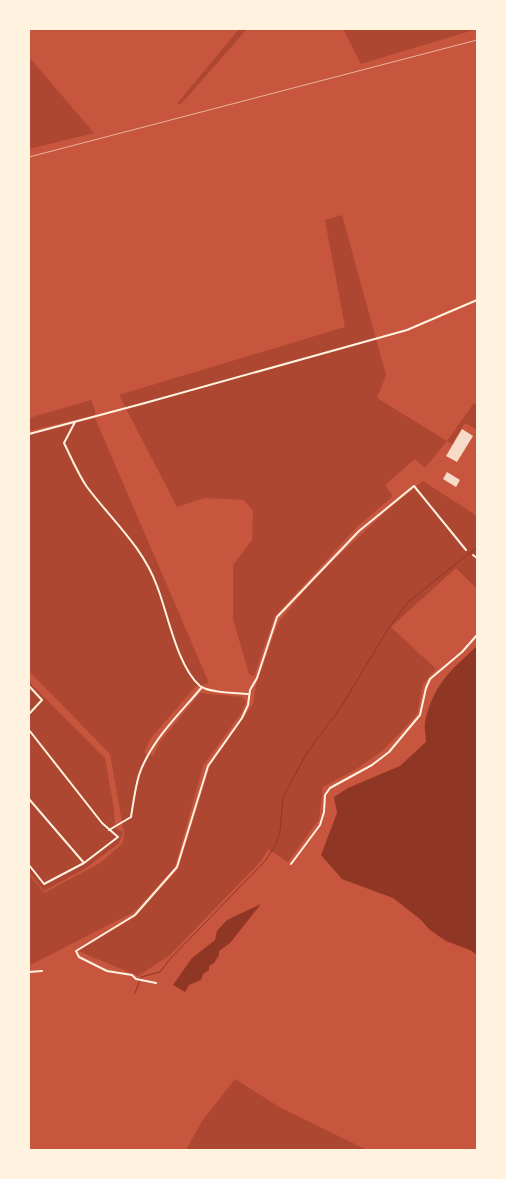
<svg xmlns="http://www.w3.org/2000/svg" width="506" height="1179" viewBox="0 0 506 1179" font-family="Helvetica,sans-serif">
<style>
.green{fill:#ae4732}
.water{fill:#8f3625}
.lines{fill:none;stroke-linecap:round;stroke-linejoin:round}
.stream{stroke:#8f3625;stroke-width:1}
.building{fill:#f7dbc8}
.minor{stroke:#fff3e0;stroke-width:2}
.rail{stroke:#e9b49f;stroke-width:1}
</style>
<rect width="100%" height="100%" fill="#c8553d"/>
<!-- green -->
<path class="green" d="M 239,29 L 247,29 L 182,103 L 176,105 Z
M 343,29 L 477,29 L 361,64 Z
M 29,57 L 94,133 L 29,149 Z
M 342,215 L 386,375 L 377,398 L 447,441 L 474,403 L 477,405 L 477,430 L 465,423 L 452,444 L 447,441 L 425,468 L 415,459 L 385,485 L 393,496 L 357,527 L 275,616 L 254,676 L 249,674 L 233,619 L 233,565 L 252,540 L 253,511 L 244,500 L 204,498 L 177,507 L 119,395 L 345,327 L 325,220 Z
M 91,400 L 95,410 L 95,415 L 29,431 L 29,418 Z
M 95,418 L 209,683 L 195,687 L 151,738 L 144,753 L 153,756 L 159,743 L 200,693 L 242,697 L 246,701 L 242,712 L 203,766 L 175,867 L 134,912 L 32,964 L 29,965 L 29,874 L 44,893 L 100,863 L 123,843 L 124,833 L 110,754 L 29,671 L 29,435 Z
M 423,481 L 477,516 L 477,589 L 456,568 L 391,627 L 436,669 L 423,684 L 417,714 L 404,729 L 382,751 L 355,770 L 323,787 L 319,819 L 288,862 L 268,849 L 262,860 L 170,955 L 138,976 L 78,951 L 135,917 L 178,869 L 210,766 L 253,704 L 256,685 L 278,623 L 304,591 L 332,562 L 384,513 Z
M 29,682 L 105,758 L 114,809 L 115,827 L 123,833 L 119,843 L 86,868 L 44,891 L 29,872 Z
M 235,1079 L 279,1107 L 367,1150 L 186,1150 L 202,1121 Z"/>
<!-- water -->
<path class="water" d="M 477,646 L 477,955 L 470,950 L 446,941 L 430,930 L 420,919 L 393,898 L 342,879 L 321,855 L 337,813 L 334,797 L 348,788 L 400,766 L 426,742 C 426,736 424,728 425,722 C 433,685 450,671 477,646 Z
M 261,904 L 230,943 L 219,951 L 219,955 L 214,963 L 209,966 L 209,970 L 203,974 L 201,980 L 189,985 L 185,992 L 173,985 L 192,958 L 215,940 L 217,931 L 227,920 Z"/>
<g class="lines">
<!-- stream -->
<path class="stream" d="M 135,993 L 141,977 L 160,972 L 170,959 L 265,861 L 275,846 L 280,831 L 283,797 L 308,751 L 341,707 L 388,629 L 408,602 L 477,547"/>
</g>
<!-- building -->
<path class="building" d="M 462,429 L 473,436 L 457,462 L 446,456 Z
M 447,472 L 460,480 L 456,487 L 443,479 Z"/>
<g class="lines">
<!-- minor -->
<path class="minor" d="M 75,422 L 64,443 C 71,457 78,474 87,487 C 111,519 143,547 157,586 C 168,614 177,666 200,686 C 209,693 237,693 249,694
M 29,434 L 145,403 L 407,330 L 477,300
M 473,555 L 477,558
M 29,686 L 42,700 L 29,714
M 29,730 L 102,823 L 118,837 L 84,863 L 44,884 L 29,865
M 29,799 L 84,863
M 109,830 L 131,817 C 133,804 135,789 139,775 C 151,740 179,715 202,687
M 291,864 L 320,825 L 324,812 L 325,795 L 330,788 L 372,765 L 389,752 L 420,715 L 426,688 L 430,679 L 462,652 L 477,635
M 29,972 L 42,971
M 156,983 L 136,979 L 132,975 L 107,971 L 79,957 L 76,951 L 135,915 L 177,867 L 208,766 L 242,718 L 248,705 L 250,690 L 257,678 L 277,617 L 359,531 L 414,486 L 466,550"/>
<!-- rail -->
<path class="rail" d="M 29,157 L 477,40"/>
</g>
<!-- border -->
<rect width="506" height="1179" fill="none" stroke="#fff3e0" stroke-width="60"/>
</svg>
